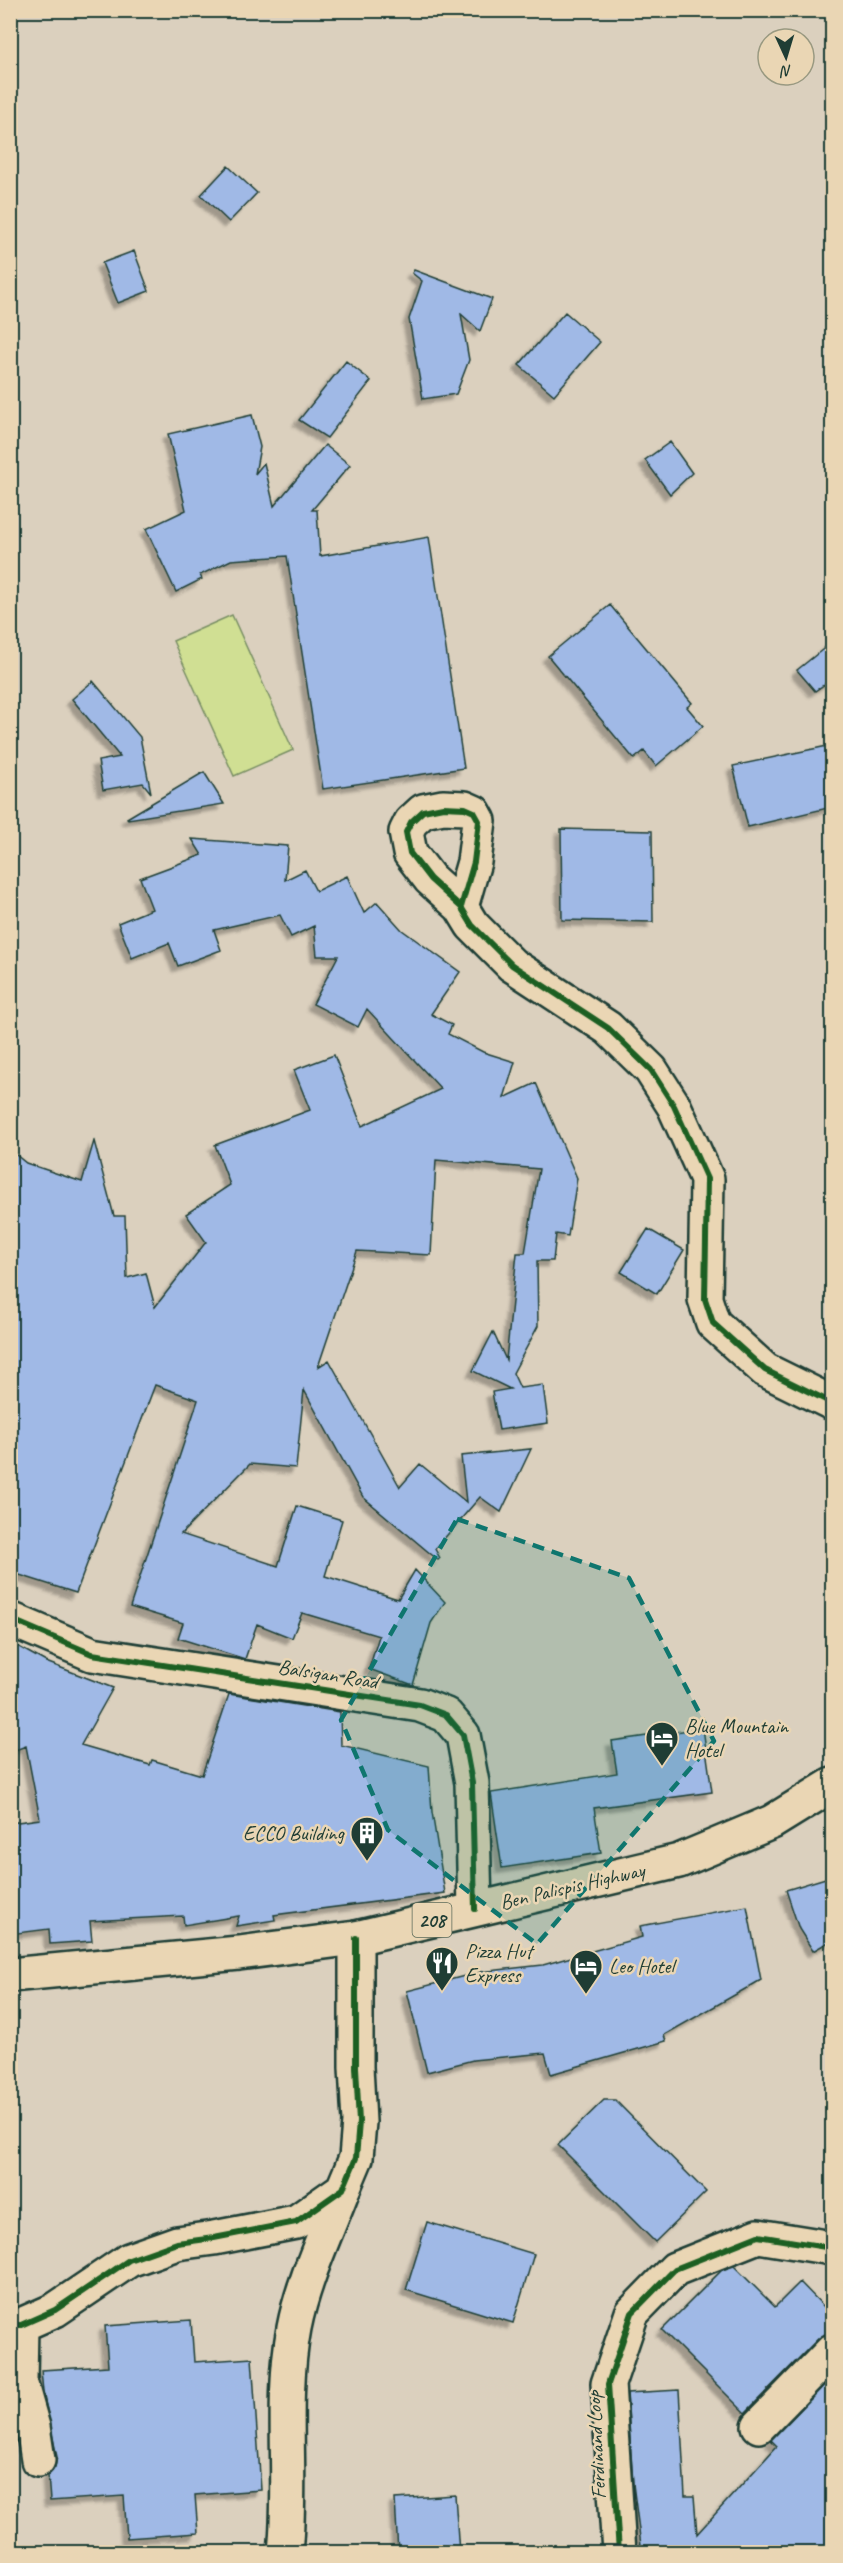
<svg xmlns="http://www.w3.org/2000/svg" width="843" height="2563" viewBox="0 0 843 2563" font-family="Caveat,sans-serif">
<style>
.green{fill:#d0df93;stroke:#788e64;stroke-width:1.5}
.building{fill:#a0b9e6;stroke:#1f3d34;stroke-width:1.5;filter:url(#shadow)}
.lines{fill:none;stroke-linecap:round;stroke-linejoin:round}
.minor-casing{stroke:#1f3d34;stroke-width:38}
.major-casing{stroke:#1f3d34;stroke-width:38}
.minor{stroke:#ead6b4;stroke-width:33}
.major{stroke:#ead6b4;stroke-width:33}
.cycleway-casing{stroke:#ead6b4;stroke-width:10}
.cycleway{stroke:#1b5e20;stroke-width:6}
.marked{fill:#0f766e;fill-opacity:0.2;stroke:#0f766e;stroke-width:4.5;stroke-dasharray:12 8;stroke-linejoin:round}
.labels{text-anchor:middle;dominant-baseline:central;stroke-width:5;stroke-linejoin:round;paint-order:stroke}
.shield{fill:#ead6b4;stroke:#5c6b5a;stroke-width:1.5}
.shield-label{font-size:20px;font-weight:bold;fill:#1f3d34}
.street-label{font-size:21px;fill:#1f3d34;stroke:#ead6b4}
.poi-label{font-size:21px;fill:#1f3d34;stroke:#ead6b4;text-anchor:start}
</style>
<defs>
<filter id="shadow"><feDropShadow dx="-5.5" dy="5.5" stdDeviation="1.5" flood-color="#0004"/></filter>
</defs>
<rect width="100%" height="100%" fill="#dbd0be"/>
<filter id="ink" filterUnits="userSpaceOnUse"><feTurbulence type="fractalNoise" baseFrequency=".0167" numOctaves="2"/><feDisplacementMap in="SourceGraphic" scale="12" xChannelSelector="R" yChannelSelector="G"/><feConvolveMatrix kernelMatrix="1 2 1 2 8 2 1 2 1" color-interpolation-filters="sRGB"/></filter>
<g filter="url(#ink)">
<!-- green -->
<path class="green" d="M 232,615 L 293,750 L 234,776 L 173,641 Z"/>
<!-- building -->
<path class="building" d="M 228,166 L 257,193 L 229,222 L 201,195 Z
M 134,251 L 149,291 L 118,303 L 102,263 Z
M 414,270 L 492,299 L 480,331 L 461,314 L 469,360 L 456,394 L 423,399 L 409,319 L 422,281 L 412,273 Z
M 565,312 L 600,342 L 554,395 L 519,365 Z
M 346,361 L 371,381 L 327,438 L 299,420 Z
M 252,415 L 260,447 L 255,474 L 264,463 L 274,506 L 325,445 L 350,465 L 312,510 L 317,510 L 320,556 L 429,537 L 464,768 L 323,789 L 287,556 L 231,560 L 200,575 L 202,579 L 176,592 L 146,529 L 186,510 L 168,434 Z
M 670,442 L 692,473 L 670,494 L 645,460 Z
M 610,605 L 692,703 L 687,707 L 703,726 L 656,766 L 644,751 L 634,759 L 548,656 Z
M 832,642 L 832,679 L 815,691 L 797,670 Z
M 93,681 L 140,737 L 151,793 L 143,783 L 103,790 L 98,761 L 120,757 L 72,699 Z
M 832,745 L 832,807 L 748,827 L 733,766 Z
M 204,772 L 224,804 L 128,819 L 127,818 Z
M 561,829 L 652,831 L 653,922 L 562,920 Z
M 192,839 L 288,846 L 285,880 L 305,870 L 316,891 L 347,876 L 364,913 L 377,902 L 402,930 L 460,972 L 431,1014 L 452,1025 L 448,1034 L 483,1052 L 515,1062 L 504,1098 L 536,1083 L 577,1178 L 568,1236 L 556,1234 L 553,1261 L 537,1261 L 538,1326 L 513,1373 L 520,1388 L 543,1385 L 548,1423 L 499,1430 L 492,1392 L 510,1389 L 473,1371 L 493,1332 L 506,1360 L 517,1253 L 525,1253 L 539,1169 L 436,1160 L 431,1255 L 357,1251 L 318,1367 L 329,1360 L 400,1487 L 420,1464 L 466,1502 L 461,1456 L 531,1449 L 501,1512 L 480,1497 L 435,1549 L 440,1558 L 438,1560 L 363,1497 L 304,1390 L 296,1468 L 250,1464 L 181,1534 L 278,1566 L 297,1506 L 342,1520 L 325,1576 L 398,1599 L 415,1570 L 445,1602 L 431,1623 L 413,1685 L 369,1669 L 379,1636 L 302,1613 L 292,1638 L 257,1624 L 245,1659 L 178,1638 L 183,1623 L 130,1607 L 198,1400 L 155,1385 L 76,1593 L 10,1572 L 10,1150 L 26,1163 L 82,1182 L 94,1141 L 114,1216 L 125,1216 L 127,1278 L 146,1273 L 155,1307 L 206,1242 L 186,1214 L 230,1185 L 215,1145 L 310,1110 L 294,1070 L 334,1055 L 362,1126 L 441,1089 L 367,1009 L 358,1027 L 313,1004 L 338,956 L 317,956 L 314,926 L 291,937 L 280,915 L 214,930 L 221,950 L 178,966 L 169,943 L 132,958 L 118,923 L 152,909 L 140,878 L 202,855 Z
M 648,1229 L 684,1250 L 657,1294 L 621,1272 Z
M 10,1642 L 46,1662 L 113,1688 L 81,1745 L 150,1765 L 152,1760 L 202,1775 L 229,1694 L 340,1712 L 341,1745 L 429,1766 L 432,1812 L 445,1893 L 274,1915 L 275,1920 L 236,1926 L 239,1916 L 184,1925 L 183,1916 L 90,1921 L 92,1941 L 50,1944 L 49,1929 L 10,1934 L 10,1823 L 40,1819 L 26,1746 L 10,1752 Z
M 703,1728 L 712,1792 L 594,1808 L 601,1853 L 502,1868 L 491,1793 L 617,1773 L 612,1741 Z
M 832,1876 L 832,1940 L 813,1951 L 799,1929 L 786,1890 Z
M 747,1906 L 761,1980 L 664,2035 L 666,2041 L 551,2074 L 545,2053 L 473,2060 L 427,2072 L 407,1991 L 480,1972 L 543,1965 L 642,1937 L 640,1926 Z
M 604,2100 L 615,2100 L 706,2192 L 655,2242 L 558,2145 Z
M 427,2222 L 534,2254 L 513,2323 L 406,2290 Z
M 734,2266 L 775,2307 L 800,2282 L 832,2315 L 832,2333 L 819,2338 L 745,2413 L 662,2330 L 722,2270 Z
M 191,2320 L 194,2362 L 252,2358 L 261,2490 L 195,2495 L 198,2533 L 127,2538 L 124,2496 L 50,2501 L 48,2475 L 55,2467 L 57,2457 L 43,2392 L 41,2370 L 108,2366 L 105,2326 Z
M 832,2377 L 832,2553 L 642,2553 L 633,2484 L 627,2393 L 679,2390 L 685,2496 L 694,2496 L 697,2534 L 777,2446 L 771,2440 Z
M 455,2495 L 459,2553 L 398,2553 L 395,2499 Z"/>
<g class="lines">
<!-- minor casing -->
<g class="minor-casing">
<path id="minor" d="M 461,907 L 474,862 L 479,821 L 474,812 L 465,808 L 443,807 L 423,811 L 411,822 L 406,832 L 410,853 L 430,879 L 461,907 L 472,925 L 512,965 L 608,1028 L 651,1070 L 674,1106 L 707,1179 L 705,1299 L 713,1323 L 765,1370 L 832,1403
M 10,1619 L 92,1654 L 420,1705 L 446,1715 L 463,1735 L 472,1783 L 475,1909
M 10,2325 L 21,2325 L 55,2310 L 129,2260 L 177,2243 L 214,2238 L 296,2222 L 343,2189 L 356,2158 L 359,2122 L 356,2067 L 356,1938
M 21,2325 L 20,2381 L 33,2427 L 38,2460
M 759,2426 L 832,2351
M 285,2552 C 293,2478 280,2402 294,2328 C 303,2281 326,2234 343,2189
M 619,2552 L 608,2384 L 632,2313 L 675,2269 L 758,2236 L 832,2248"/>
</g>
<!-- major casing -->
<g class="major-casing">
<path id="major" d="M 10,1975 L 239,1953 L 356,1938 L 679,1861 L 772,1822 L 832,1785"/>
</g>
<!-- minor -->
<use href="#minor" class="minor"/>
<!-- major -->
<use href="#major" class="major"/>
<!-- cycleway casing -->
<g class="cycleway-casing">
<path id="cycleway" d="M 461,907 L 474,862 L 479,821 L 474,812 L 465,808 L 443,807 L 423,811 L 411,822 L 406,832 L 410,853 L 430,879 L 461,907 L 472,925 L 512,965 L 608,1028 L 651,1070 L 674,1106 L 707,1179 L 705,1299 L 713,1323 L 765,1370 L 832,1403
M 10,1619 L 92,1654 L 420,1705 L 446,1715 L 463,1735 L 472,1783 L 475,1909
M 10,2325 L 21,2325 L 55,2310 L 129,2260 L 177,2243 L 214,2238 L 296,2222 L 343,2189 L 356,2158 L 359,2122 L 356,2067 L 356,1938
M 619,2552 L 608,2384 L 632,2313 L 675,2269 L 758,2236 L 832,2248"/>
</g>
<!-- cycleway -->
<use href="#cycleway" class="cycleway"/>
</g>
</g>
<!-- marked area -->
<path class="marked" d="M 457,1519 L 629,1578 L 714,1741 L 537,1944 L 388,1830 L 341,1720 Z"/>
<!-- icons -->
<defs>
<g id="hotel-pin" transform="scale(1.725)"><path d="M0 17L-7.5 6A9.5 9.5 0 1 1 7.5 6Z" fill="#1f3d34" stroke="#ead6b4"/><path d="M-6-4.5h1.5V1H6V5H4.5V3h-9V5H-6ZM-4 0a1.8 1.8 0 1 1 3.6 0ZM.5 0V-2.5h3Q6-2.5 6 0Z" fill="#fff"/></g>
<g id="building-pin" transform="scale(1.725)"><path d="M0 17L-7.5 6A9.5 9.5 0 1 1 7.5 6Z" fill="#1f3d34" stroke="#ead6b4"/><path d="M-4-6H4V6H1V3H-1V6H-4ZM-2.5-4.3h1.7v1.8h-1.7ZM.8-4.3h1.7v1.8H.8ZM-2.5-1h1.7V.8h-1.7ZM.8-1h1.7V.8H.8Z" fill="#fff"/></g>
<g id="restaurant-pin" transform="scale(1.725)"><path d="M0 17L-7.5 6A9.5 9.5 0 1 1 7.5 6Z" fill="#1f3d34" stroke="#ead6b4"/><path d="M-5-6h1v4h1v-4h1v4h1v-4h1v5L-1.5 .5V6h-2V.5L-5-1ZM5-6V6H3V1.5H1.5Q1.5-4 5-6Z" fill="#fff"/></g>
</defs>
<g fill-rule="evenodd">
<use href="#hotel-pin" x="662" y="1738"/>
<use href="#building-pin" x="367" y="1833"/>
<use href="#restaurant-pin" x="442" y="1963"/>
<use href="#hotel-pin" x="586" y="1966"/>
</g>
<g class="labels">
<!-- shield labels -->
<rect class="shield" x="412.5" y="1903" width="39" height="34" rx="4.5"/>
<g class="shield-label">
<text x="432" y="1920">208</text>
</g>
<!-- street labels -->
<g class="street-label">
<text transform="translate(328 1674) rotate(9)">Balsigan Road</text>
<text transform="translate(572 1886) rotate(-13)">Ben Palispis Highway</text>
<text transform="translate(596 2445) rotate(-93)">Ferdinand Loop</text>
</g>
<!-- poi labels -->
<g class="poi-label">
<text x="685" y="1726">Blue Mountain<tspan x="685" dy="24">Hotel</tspan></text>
<text x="344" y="1833" text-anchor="end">ECCO Building</text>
<text x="465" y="1951">Pizza Hut<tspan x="465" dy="24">Express</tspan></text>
<text x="609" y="1966">Leo Hotel</text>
</g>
</g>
<!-- margin -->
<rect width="843" height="2563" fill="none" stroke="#ead6b4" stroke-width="36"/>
<rect x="18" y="18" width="807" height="2527" fill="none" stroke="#1f3d34" stroke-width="2" filter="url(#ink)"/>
<!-- north arrow -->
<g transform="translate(786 57) rotate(176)"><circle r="28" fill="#ead6b4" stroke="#999981" stroke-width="1.5"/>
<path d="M0-4.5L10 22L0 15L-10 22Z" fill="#1f3d34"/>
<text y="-9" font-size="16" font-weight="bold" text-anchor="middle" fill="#1f3d34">N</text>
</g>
</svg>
